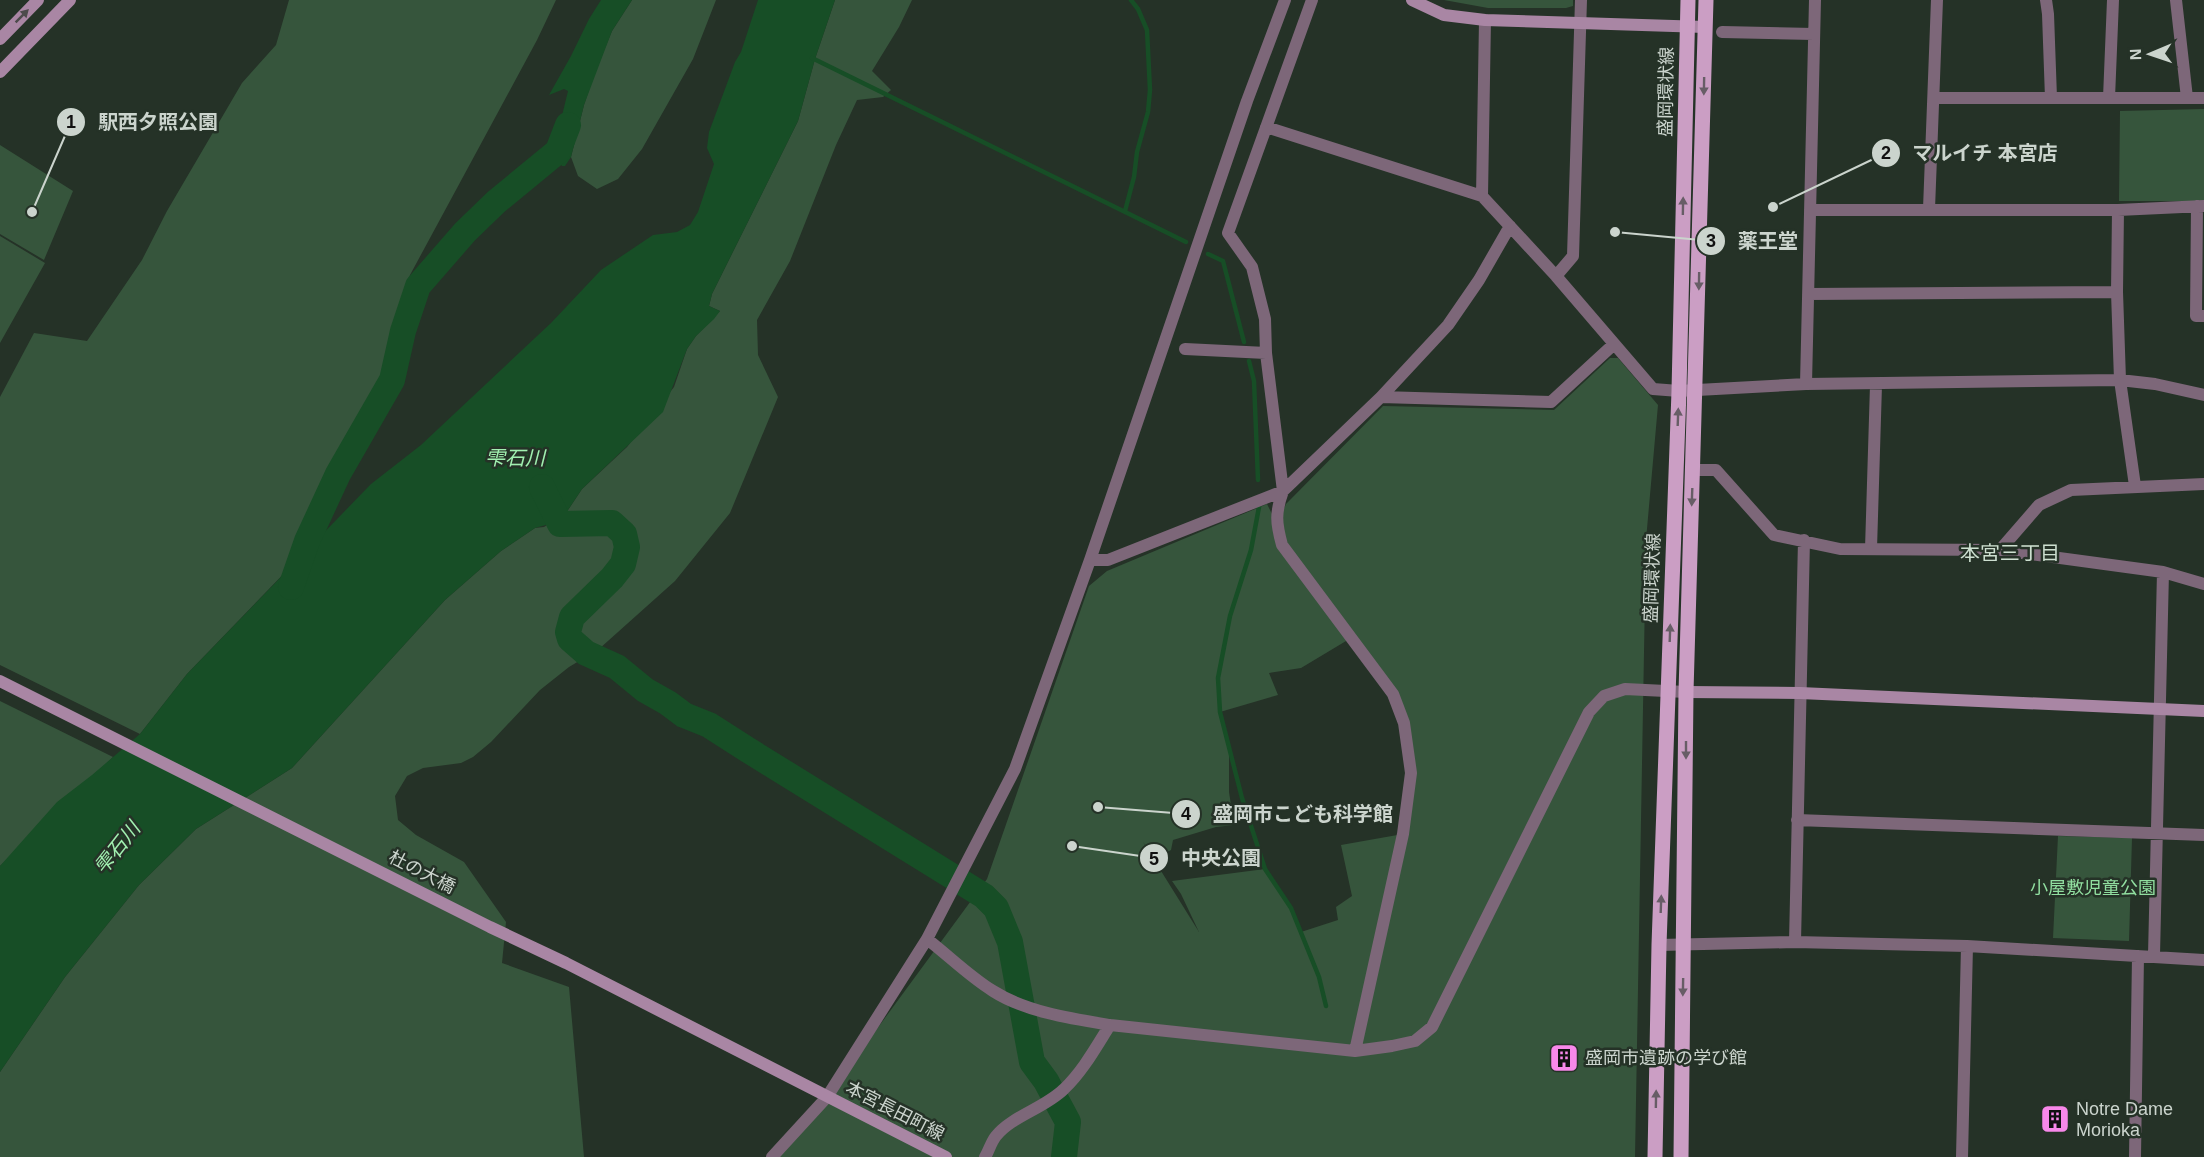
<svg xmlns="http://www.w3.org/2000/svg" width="2204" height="1157" viewBox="0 0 2204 1157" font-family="Arial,'Noto Sans JP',sans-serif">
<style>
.green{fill:#36553c;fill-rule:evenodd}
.water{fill:#174e26}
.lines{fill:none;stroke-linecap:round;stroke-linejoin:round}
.stream{stroke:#174e26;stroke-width:4.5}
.river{stroke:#174e26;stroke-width:26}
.street{stroke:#7d6779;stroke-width:12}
.secondary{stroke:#a986a4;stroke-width:12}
.primary{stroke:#cb9ec4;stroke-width:15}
.oneway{fill:#4d4b4c}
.oneway2{fill:#675d66}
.labels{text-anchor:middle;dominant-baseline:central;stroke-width:5;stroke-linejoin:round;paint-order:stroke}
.street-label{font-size:18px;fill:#cbd4cd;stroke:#253227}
.park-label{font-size:18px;fill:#91dfa0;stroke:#253227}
.poi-label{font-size:18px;fill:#cbd4cd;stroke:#253227;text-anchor:start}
.water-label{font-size:20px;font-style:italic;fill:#a1f0b0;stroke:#253227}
.neighbourhood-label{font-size:20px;fill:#cddfd0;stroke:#253227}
.leader{fill:none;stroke:#cbd4cd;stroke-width:2}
.callout-dot{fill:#cbd4cd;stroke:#253227;stroke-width:2}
.mark-label{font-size:18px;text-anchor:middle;font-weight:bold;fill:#111}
.callout-label{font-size:20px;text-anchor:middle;font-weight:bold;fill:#cbd4cd;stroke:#253227;stroke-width:5;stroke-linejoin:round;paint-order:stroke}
</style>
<rect width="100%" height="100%" fill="#253227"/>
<!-- green -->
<path class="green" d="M 289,0 L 556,0 L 537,40 L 410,275 L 401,300 L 386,368 L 379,387 L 350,436 L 296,561 L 187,674 L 140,734 L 0,665 L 0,397 L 34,333 L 87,341 L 142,260 L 167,211 L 242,83 L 276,45 Z
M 632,0 L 716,0 L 693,59 L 642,149 L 618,179 L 597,189 L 578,176 L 571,157 L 584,105 L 594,75 L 612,31 Z
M 835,0 L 912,0 L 899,27 L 872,71 L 891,90 L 883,97 L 857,100 L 836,145 L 790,261 L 757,320 L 758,355 L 778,397 L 730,513 L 675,581 L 599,649 L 569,667 L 540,690 L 491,742 L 473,757 L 461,763 L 423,768 L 407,776 L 395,796 L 398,820 L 416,835 L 464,862 L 506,922 L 502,963 L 569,987 L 584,1157 L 0,1157 L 0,1072 L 65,977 L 139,885 L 196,829 L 292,768 L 445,600 L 501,551 L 535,528 L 544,527 L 566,513 L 582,489 L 627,447 L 674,387 L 687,349 L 696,336 L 720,311 L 709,306 L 712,294 L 798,121 L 815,59 Z
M 1444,0 L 1573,0 L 1573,6 L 1566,8 L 1488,8 Z
M 2204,109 L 2204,201 L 2119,201 L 2120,111 Z
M 0,145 L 73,191 L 44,260 L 0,234 Z
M 0,236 L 45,263 L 0,343 Z
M 1610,358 L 1618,358 L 1658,405 L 1646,540 L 1635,1157 L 772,1157 L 827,1097 L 987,879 L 1089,586 L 1107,571 L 1267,504 L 1277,524 L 1286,504 L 1383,406 L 1554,410 ZM 1351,638 L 1404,723 L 1411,773 L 1403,834 L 1341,845 L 1352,896 L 1336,907 L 1338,920 L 1301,932 L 1291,908 L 1265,869 L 1172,881 L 1181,894 L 1199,932 L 1143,842 L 1155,858 L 1171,850 L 1173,840 L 1216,827 L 1234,825 L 1229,792 L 1229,747 L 1220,712 L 1278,695 L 1269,673 L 1301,668 Z
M 0,701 L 113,757 L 0,866 Z
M 2058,836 L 2132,838 L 2129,941 L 2053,938 Z"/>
<!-- water -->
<path class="water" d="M 601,0 L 632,0 L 612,31 L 584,105 L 571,157 L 565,166 L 562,166 L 549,148 L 559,128 L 568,91 L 564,89 L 549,95 L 571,56 L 589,19 Z
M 758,0 L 835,0 L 815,59 L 798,121 L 712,294 L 709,306 L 720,311 L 714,319 L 696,336 L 687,349 L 663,412 L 582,489 L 566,513 L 553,523 L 535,528 L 501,551 L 445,600 L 292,768 L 196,829 L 139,885 L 65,977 L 0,1072 L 0,866 L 57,802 L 92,775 L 140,734 L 187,674 L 371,484 L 421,445 L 551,323 L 601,270 L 653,235 L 677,232 L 690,225 L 698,212 L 714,164 L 707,148 L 709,132 L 735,62 L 741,52 Z"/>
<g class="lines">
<!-- stream -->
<path class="stream" d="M 812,58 L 1186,242
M 1125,211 L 1134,177 L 1137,152 L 1148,112 L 1150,90 L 1147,30 L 1138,9 L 1131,0
M 1208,254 L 1223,261 L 1244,342
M 1249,361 L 1254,381 L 1258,480
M 1259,507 L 1251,550 L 1230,616 L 1218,678 L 1220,712 L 1242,798 L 1265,869 L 1291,908 L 1319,977 L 1326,1006"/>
<!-- river -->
<path class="river" d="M 542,487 L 560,524 L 612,523 L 624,534 L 627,547 L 623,564 L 612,578 L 572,617 L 568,632 L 570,639 L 586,653 L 617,667 L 645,690 L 668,703 L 684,715 L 709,725 L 748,750 L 984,896 L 996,908 L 1010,942 L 1032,1062 L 1046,1081 L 1068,1122 L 1064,1157
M 291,587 L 307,541 L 338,474 L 392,380 L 403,331 L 418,286 L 465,232 L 496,202 L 558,151 L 568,125"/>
<!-- street -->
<path class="street" d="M 1312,0 L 1228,233 L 1252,267 L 1265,319 L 1266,353 L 1283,491 C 1275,513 1276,523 1282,545 L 1393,694 L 1404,723 L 1411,773 L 1403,834 L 1355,1051
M 2046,0 L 2048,14 L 2051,98
M 2176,0 L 2187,98
M 1485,20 L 1482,196 L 1556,276 L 1653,389 L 1679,391 L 1806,384 L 2120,380 L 2155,384 L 2204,395
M 1722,32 L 1814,34
M 1934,98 L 2204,98
M 2109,98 L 2113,0
M 1266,127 L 1482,196
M 2197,206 L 2196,316 L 2204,316
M 1929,209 L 1937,0
M 1810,210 L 2118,210 L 2204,206
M 2118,210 L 2117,292 L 2120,380 L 2135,486
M 1556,276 L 1573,256 L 1581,0
M 1808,294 L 2117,292
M 1185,349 L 1266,353
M 1806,384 L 1815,0
M 1381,397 L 1551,402 L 1613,345
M 1693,470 L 1716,470 L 1774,535 L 1840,549 L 2000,550 L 2163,572 L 2204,584
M 1871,549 L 1876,385
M 2000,550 L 2039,505 L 2071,490 L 2204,484
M 1090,560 L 1108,560 L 1283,491 L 1381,397 L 1448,325 L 1479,280 L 1510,226
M 1797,820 L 2204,835
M 927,939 C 949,956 970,977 993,991 C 1026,1012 1073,1019 1110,1025
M 1795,942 L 1804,540
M 1659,945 L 1795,942 L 1967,946 L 2204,960
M 2154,955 L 2163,572
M 772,1157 L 827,1097 L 927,939 L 1015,769 L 1090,560 L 1247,101 L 1285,0
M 985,1157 C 989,1151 991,1142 996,1136 C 1012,1116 1045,1108 1064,1089 C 1083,1071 1096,1047 1110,1025 L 1355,1051 L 1392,1046 L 1415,1041 L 1432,1027 L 1589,712 L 1604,696 L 1625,689 L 1686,692
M 1962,1157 L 1967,946
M 2135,1157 L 2138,956"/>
<!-- secondary -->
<path class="secondary" d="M 1412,0 L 1444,15 L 1485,20 L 1705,27
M 0,39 L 38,0
M 0,72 L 70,0
M 0,681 L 490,927 L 566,963 L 946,1157
M 1686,692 L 1800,693 L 2204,711"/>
<!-- primary -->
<path class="primary" d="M 1655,1157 L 1659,945 L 1679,391 L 1688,0
M 1681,1157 L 1686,692 L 1706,0"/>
</g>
<!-- one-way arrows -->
<defs><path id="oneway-solid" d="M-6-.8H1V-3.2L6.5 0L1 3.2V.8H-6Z" transform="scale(1.5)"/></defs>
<use class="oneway" href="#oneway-solid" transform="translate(22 16) rotate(-45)"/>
<g class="oneway2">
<use href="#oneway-solid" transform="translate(1704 86) rotate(91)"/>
<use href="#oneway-solid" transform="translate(1683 206) rotate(-89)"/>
<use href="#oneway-solid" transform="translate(1699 281) rotate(91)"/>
<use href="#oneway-solid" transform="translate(1678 417) rotate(-88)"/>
<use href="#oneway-solid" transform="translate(1692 497) rotate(92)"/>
<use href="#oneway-solid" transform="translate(1670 633) rotate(-88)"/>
<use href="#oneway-solid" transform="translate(1686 750) rotate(90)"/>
<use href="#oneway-solid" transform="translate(1661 904) rotate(-88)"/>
<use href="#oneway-solid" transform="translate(1683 987) rotate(91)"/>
<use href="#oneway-solid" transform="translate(1656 1099) rotate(-89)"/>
</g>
<!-- icons -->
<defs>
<g id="building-square" transform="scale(1.5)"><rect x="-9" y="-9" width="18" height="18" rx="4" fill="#f888ea" stroke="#253227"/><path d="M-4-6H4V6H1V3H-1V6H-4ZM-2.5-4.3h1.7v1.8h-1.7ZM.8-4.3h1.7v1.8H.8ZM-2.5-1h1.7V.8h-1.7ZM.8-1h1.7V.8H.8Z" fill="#111"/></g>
</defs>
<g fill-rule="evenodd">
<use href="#building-square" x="1564" y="1058"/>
<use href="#building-square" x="2055" y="1119"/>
</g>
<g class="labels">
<!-- street labels -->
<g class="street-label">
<text transform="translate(1666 92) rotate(-89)">盛岡環状線</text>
<text transform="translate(1652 578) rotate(-88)">盛岡環状線</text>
<text transform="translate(422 872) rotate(27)">杜の大橋</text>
<text transform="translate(895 1111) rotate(27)">本宮長田町線</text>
</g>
<!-- park labels -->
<g class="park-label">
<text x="2093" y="888">小屋敷児童公園</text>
</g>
<!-- poi labels -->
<g class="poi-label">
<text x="1585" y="1058">盛岡市遺跡の学び館</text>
<text x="2076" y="1109">Notre Dame<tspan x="2076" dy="21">Morioka</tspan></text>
</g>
<!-- water labels -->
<g class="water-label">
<text x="515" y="458">雫石川</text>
<text transform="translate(117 848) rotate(-52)">雫石川</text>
</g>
<!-- neighbourhood labels -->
<g class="neighbourhood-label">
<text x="2010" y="553">本宮三丁目</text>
</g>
</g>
<!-- callouts -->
<path class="leader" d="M32 212L71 122M1773 207L1886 153M1615 232L1711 241M1098 807L1186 814M1072 846L1154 858"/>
<g class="callout-dot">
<circle cx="32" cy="212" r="6"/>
<circle cx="1773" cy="207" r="6"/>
<circle cx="1615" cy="232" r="6"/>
<circle cx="1098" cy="807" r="6"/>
<circle cx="1072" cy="846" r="6"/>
<circle cx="71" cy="122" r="15"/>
<circle cx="1886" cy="153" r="15"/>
<circle cx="1711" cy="241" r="15"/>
<circle cx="1186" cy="814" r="15"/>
<circle cx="1154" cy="858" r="15"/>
</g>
<g class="mark-label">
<text x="71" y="128">1</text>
<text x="1886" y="159">2</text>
<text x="1711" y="247">3</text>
<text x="1186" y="820">4</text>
<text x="1154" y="865">5</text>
</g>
<g class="callout-label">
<text x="158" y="129">駅西夕照公園</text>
<text x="1985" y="160">マルイチ 本宮店</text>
<text x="1768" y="248">薬王堂</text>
<text x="1303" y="821">盛岡市こども科学館</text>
<text x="1221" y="865">中央公園</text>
</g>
<!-- north arrow -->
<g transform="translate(2150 54) rotate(268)" stroke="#253227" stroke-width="4.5" paint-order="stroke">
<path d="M0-4.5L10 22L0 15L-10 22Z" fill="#cbd4cd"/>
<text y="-9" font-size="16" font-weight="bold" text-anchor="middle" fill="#cbd4cd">N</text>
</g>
</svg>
